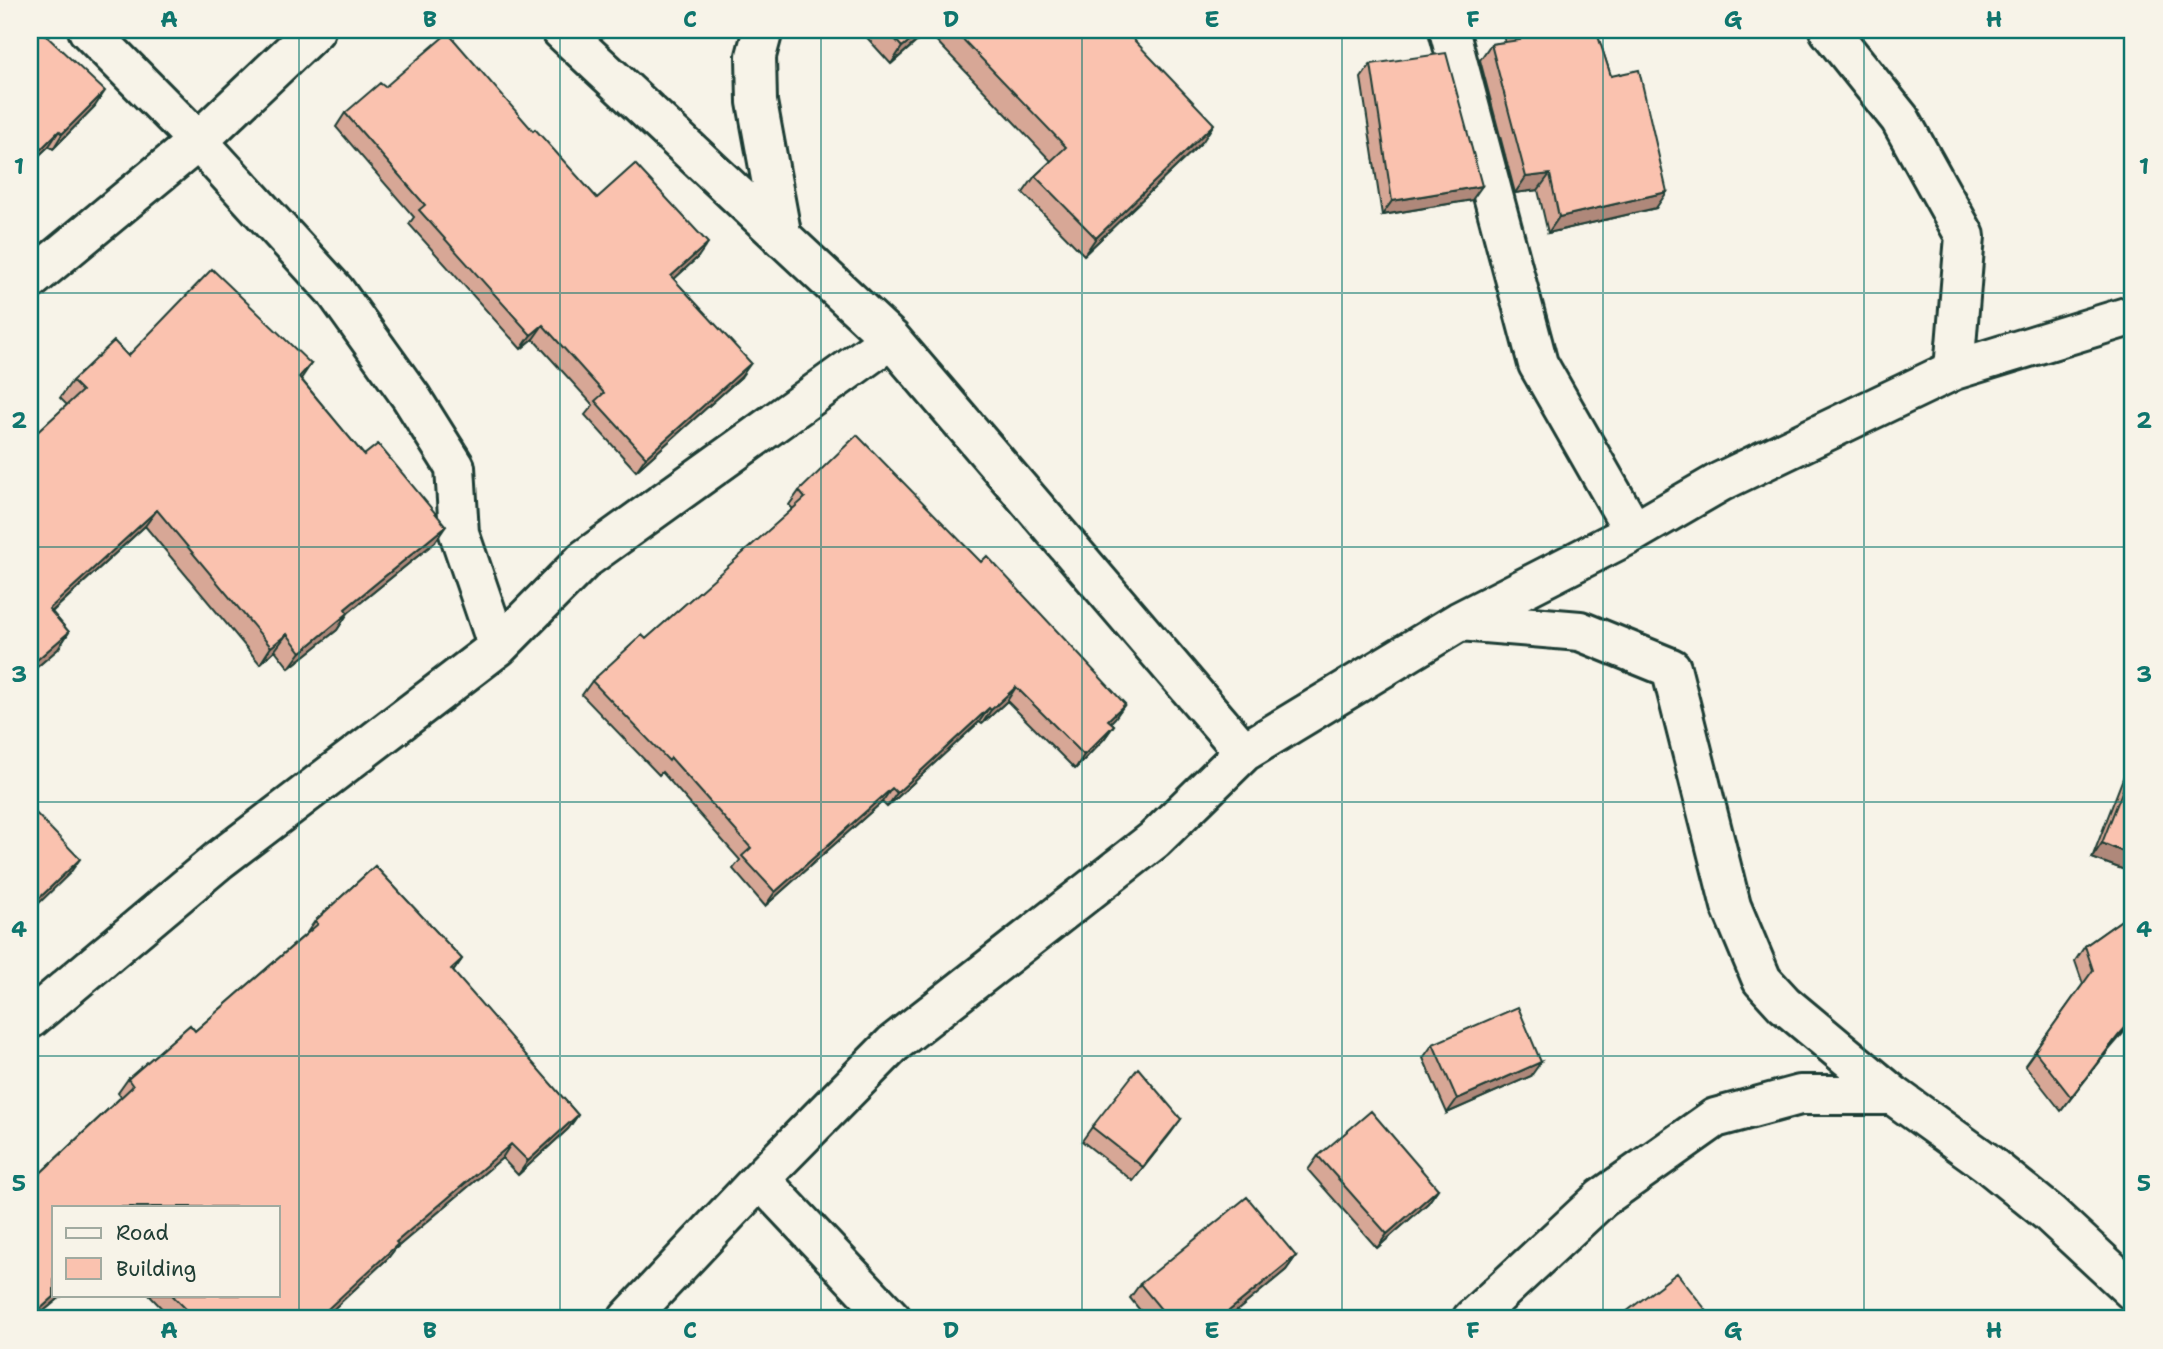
<svg xmlns="http://www.w3.org/2000/svg" width="2163" height="1349" viewBox="0 0 2163 1349" font-family="'Shantell Sans',sans-serif">
<style>
.lines{fill:none;stroke-linecap:round;stroke-linejoin:round}
.minor-casing{stroke:#1f3d34;stroke-width:44}
.minor{stroke:#f7f3e8;stroke-width:38}
.wall{fill:#d7a796;stroke:#1f3d34;stroke-width:2}
.shaded-wall{fill:#af887a;stroke:#1f3d34;stroke-width:2}
.building{fill:#fac2af;stroke:#1f3d34;stroke-width:2}
.grid{fill:none;stroke:#0f766e;stroke-width:2;stroke-opacity:0.55}
.neatline{fill:none;stroke:#0f766e;stroke-width:2.5}
.grid-label{font-size:23px;text-anchor:middle;font-weight:bold;fill:#0f766e}
</style>
<rect width="100%" height="100%" fill="#f7f3e8"/>
<filter id="ink" filterUnits="userSpaceOnUse"><feTurbulence type="fractalNoise" baseFrequency=".0143" numOctaves="2"/><feDisplacementMap in="SourceGraphic" scale="14" xChannelSelector="R" yChannelSelector="G"/><feConvolveMatrix kernelMatrix="1 2 1 2 8 2 1 2 1" color-interpolation-filters="sRGB"/></filter>
<g filter="url(#ink)">
<g class="lines">
<!-- minor casing -->
<g class="minor-casing">
<path id="minor" d="M 88,30 L 198,141 L 335,291 L 411,397 L 455,467 L 459,533 L 498,647
M 561,30 L 891,339 L 1244,752
M 763,30 L 756,56 L 757,102 L 782,238
M 1449,30 L 1538,364 L 1634,532
M 1829,30 L 1900,119 L 1965,236 L 1954,370
M 30,280 L 198,141 L 315,30
M 1460,621 L 1580,631 L 1671,668 L 1731,906 L 1762,980 L 1784,1004 L 1893,1095 L 1986,1162 L 2049,1213 L 2133,1291
M 30,1019 L 219,860 L 498,647 L 585,559 L 891,339
M 760,1179 L 892,1319
M 628,1319 L 760,1179 L 893,1044 L 1154,840 L 1244,752 L 1460,621 L 1634,532 L 1720,482 L 1954,370 L 2133,315
M 1472,1319 L 1602,1198 L 1715,1118 L 1800,1095 L 1893,1095"/>
</g>
<!-- minor -->
<use href="#minor" class="minor"/>
</g>
<!-- wall -->
<path class="wall" d="M 30,30 L 95,106 L 53,149 L 49,146 L 30,164 Z
M 860,30 L 1135,30 L 1138,34 L 1134,41 L 1203,141 L 1084,255 L 1023,193 L 1035,176 L 1051,161 L 928,32 L 891,64 Z
M 1501,30 L 1596,30 L 1611,76 L 1656,208 L 1548,233 L 1538,190 L 1515,193 L 1480,60 L 1491,44 L 1505,42 Z
M 1371,64 L 1472,200 L 1382,215 L 1361,78 Z
M 385,87 L 533,131 L 597,198 L 698,257 L 674,279 L 741,377 L 636,471 L 585,415 L 593,405 L 533,339 L 521,349 L 409,224 L 414,217 L 336,127 L 345,113 Z
M 128,356 L 311,364 L 301,379 L 435,542 L 348,613 L 337,630 L 289,668 L 275,650 L 260,664 L 145,526 L 52,612 L 69,632 L 58,649 L 30,673 L 30,439 L 67,405 L 60,398 L 72,381 Z
M 799,491 L 981,562 L 1125,704 L 1111,722 L 1114,725 L 1104,739 L 1075,769 L 1007,701 L 982,724 L 979,722 L 887,807 L 882,802 L 765,906 L 733,869 L 740,860 L 662,772 L 659,775 L 582,695 L 592,681 L 646,639 L 793,509 L 789,505 Z
M 2133,602 L 2133,621 L 2125,613 Z
M 2133,762 L 2133,873 L 2092,858 L 2125,773 Z
M 375,866 L 462,959 L 453,972 L 578,1115 L 568,1129 L 518,1175 L 502,1158 L 395,1249 L 388,1258 L 323,1319 L 172,1319 L 149,1295 L 278,1295 L 278,1207 L 54,1207 L 54,1295 L 63,1295 L 34,1319 L 30,1319 L 30,1183 L 121,1097 L 118,1093 L 128,1079 L 190,1025 L 195,1031 L 306,934 L 315,921 Z
M 2133,912 L 2108,1051 L 2061,1111 L 2025,1065 L 2083,984 L 2075,961 L 2085,946 Z
M 1433,1044 L 1531,1076 L 1447,1113 L 1423,1058 Z
M 1181,1119 L 1133,1181 L 1082,1141 L 1092,1127 Z
M 1318,1156 L 1438,1189 L 1428,1203 L 1377,1248 L 1308,1170 Z
M 1296,1256 L 1286,1270 L 1227,1319 L 1147,1319 L 1130,1298 L 1140,1284 Z"/>
<!-- shaded-wall -->
<path class="shaded-wall" d="M 923,30 L 929,30 L 891,64 L 902,47 Z
M 105,91 L 95,106 L 53,149 L 62,134 Z
M 1214,124 L 1203,141 L 1084,255 L 1096,238 Z
M 59,131 L 49,146 L 30,164 L 30,160 Z
M 1550,174 L 1538,190 L 1515,193 L 1526,177 Z
M 1482,186 L 1472,200 L 1382,215 L 1392,201 Z
M 1667,192 L 1656,208 L 1548,233 L 1559,217 Z
M 708,243 L 698,257 L 662,290 L 671,276 Z
M 543,325 L 533,339 L 521,349 L 531,335 Z
M 751,363 L 741,377 L 636,471 L 646,457 Z
M 157,510 L 145,526 L 37,625 L 49,609 Z
M 446,526 L 435,542 L 333,625 L 345,609 Z
M 348,613 L 337,630 L 289,668 L 301,652 Z
M 69,632 L 58,649 L 30,673 L 30,666 Z
M 287,634 L 275,650 L 260,664 L 271,647 Z
M 1016,687 L 1007,701 L 982,724 L 991,710 Z
M 1125,704 L 1115,718 L 1099,734 L 1108,720 Z
M 989,708 L 979,722 L 887,807 L 897,793 Z
M 1114,725 L 1104,739 L 1075,769 L 1084,755 Z
M 892,788 L 882,802 L 765,906 L 775,892 Z
M 2102,843 L 2133,856 L 2133,873 L 2092,858 Z
M 80,859 L 70,873 L 30,912 L 30,907 Z
M 462,959 L 452,973 L 451,969 Z
M 2133,1019 L 2133,1022 L 2108,1051 L 2061,1111 L 2118,1036 Z
M 1541,1062 L 1531,1076 L 1447,1113 L 1457,1099 Z
M 578,1115 L 568,1129 L 518,1175 L 528,1161 Z
M 1181,1119 L 1171,1133 L 1133,1181 L 1143,1167 Z
M 511,1144 L 502,1158 L 395,1249 L 388,1258 L 323,1319 L 317,1319 L 396,1242 Z
M 1438,1189 L 1428,1203 L 1377,1248 L 1387,1234 Z
M 1296,1256 L 1286,1270 L 1227,1319 L 1219,1319 Z
M 56,1295 L 63,1295 L 34,1319 L 30,1319 L 30,1318 Z"/>
<!-- building -->
<path class="building" d="M 30,30 L 40,30 L 105,91 L 62,134 L 59,131 L 30,160 Z
M 887,30 L 923,30 L 902,47 Z
M 954,30 L 1135,30 L 1138,34 L 1133,39 L 1214,124 L 1096,238 L 1035,176 L 1066,147 Z
M 1517,30 L 1596,30 L 1611,76 L 1639,70 L 1667,192 L 1559,217 L 1550,174 L 1526,177 L 1491,44 L 1520,40 Z
M 448,33 L 533,131 L 535,129 L 597,198 L 635,164 L 708,243 L 671,276 L 751,363 L 646,457 L 595,401 L 604,393 L 543,325 L 531,335 L 419,210 L 425,205 L 345,113 L 380,83 L 385,87 Z
M 1446,53 L 1482,186 L 1392,201 L 1371,64 Z
M 212,269 L 311,364 L 299,377 L 364,455 L 378,444 L 446,526 L 345,609 L 348,613 L 301,652 L 287,634 L 271,647 L 157,510 L 49,609 L 69,632 L 30,666 L 30,439 L 82,391 L 72,381 L 114,341 L 128,356 Z
M 857,435 L 981,562 L 987,556 L 1125,704 L 1108,720 L 1114,725 L 1084,755 L 1016,687 L 991,710 L 989,708 L 897,793 L 892,788 L 775,892 L 742,856 L 751,848 L 671,758 L 669,761 L 592,681 L 642,635 L 646,639 L 805,498 L 799,491 Z
M 2133,764 L 2133,856 L 2102,843 Z
M 30,807 L 80,859 L 30,907 Z
M 375,866 L 462,959 L 451,969 L 578,1115 L 528,1161 L 511,1144 L 396,1242 L 398,1244 L 317,1319 L 180,1319 L 179,1318 L 187,1310 L 172,1295 L 278,1295 L 278,1207 L 54,1207 L 54,1295 L 56,1295 L 30,1318 L 30,1183 L 133,1086 L 128,1079 L 190,1025 L 195,1031 L 318,924 L 315,921 Z
M 2133,912 L 2133,1019 L 2118,1036 L 2071,1097 L 2035,1051 L 2093,970 L 2085,946 Z
M 1518,1007 L 1541,1062 L 1457,1099 L 1433,1044 Z
M 1138,1068 L 1181,1119 L 1143,1167 L 1092,1127 Z
M 1371,1111 L 1438,1189 L 1387,1234 L 1318,1156 Z
M 1247,1197 L 1296,1256 L 1219,1319 L 1169,1319 L 1140,1284 Z
M 1677,1273 L 1713,1319 L 1626,1319 L 1622,1315 Z"/>
</g>
<!-- grid -->
<path class="grid" d="M 299,30 L 299,1319M 560,30 L 560,1319M 821,30 L 821,1319M 1082,30 L 1082,1319M 1342,30 L 1342,1319M 1603,30 L 1603,1319M 1864,30 L 1864,1319M 30,293 L 2133,293M 30,547 L 2133,547M 30,802 L 2133,802M 30,1056 L 2133,1056"/>
<!-- margin -->
<rect width="2163" height="1349" fill="none" stroke="#f7f3e8" stroke-width="77"/>
<!-- legend -->
<rect x="52" y="1206" width="228" height="91" fill="#f7f3e8" stroke="#a1aaa0" stroke-width="2"/>
<rect x="66" y="1228" width="35" height="10" fill="#f7f3e8" stroke="#a1aaa0" stroke-width="2"/>
<text x="116" y="1240" font-size="21" fill="#1f3d34">Road</text>
<rect x="66" y="1258" width="35" height="21" fill="#fac2af" stroke="#a1aaa0" stroke-width="2"/>
<text x="116" y="1276" font-size="21" fill="#1f3d34">Building</text>
<rect x="38" y="38" width="2086" height="1272" class="neatline"/>
<g class="grid-label">
<text x="169" y="27">A</text>
<text x="430" y="27">B</text>
<text x="690" y="27">C</text>
<text x="951" y="27">D</text>
<text x="1212" y="27">E</text>
<text x="1473" y="27">F</text>
<text x="1733" y="27">G</text>
<text x="1994" y="27">H</text>
<text x="19" y="174">1</text>
<text x="2144" y="174">1</text>
<text x="19" y="428">2</text>
<text x="2144" y="428">2</text>
<text x="19" y="682">3</text>
<text x="2144" y="682">3</text>
<text x="19" y="937">4</text>
<text x="2144" y="937">4</text>
<text x="19" y="1191">5</text>
<text x="2144" y="1191">5</text>
<text x="169" y="1338">A</text>
<text x="430" y="1338">B</text>
<text x="690" y="1338">C</text>
<text x="951" y="1338">D</text>
<text x="1212" y="1338">E</text>
<text x="1473" y="1338">F</text>
<text x="1733" y="1338">G</text>
<text x="1994" y="1338">H</text>
</g>
</svg>
